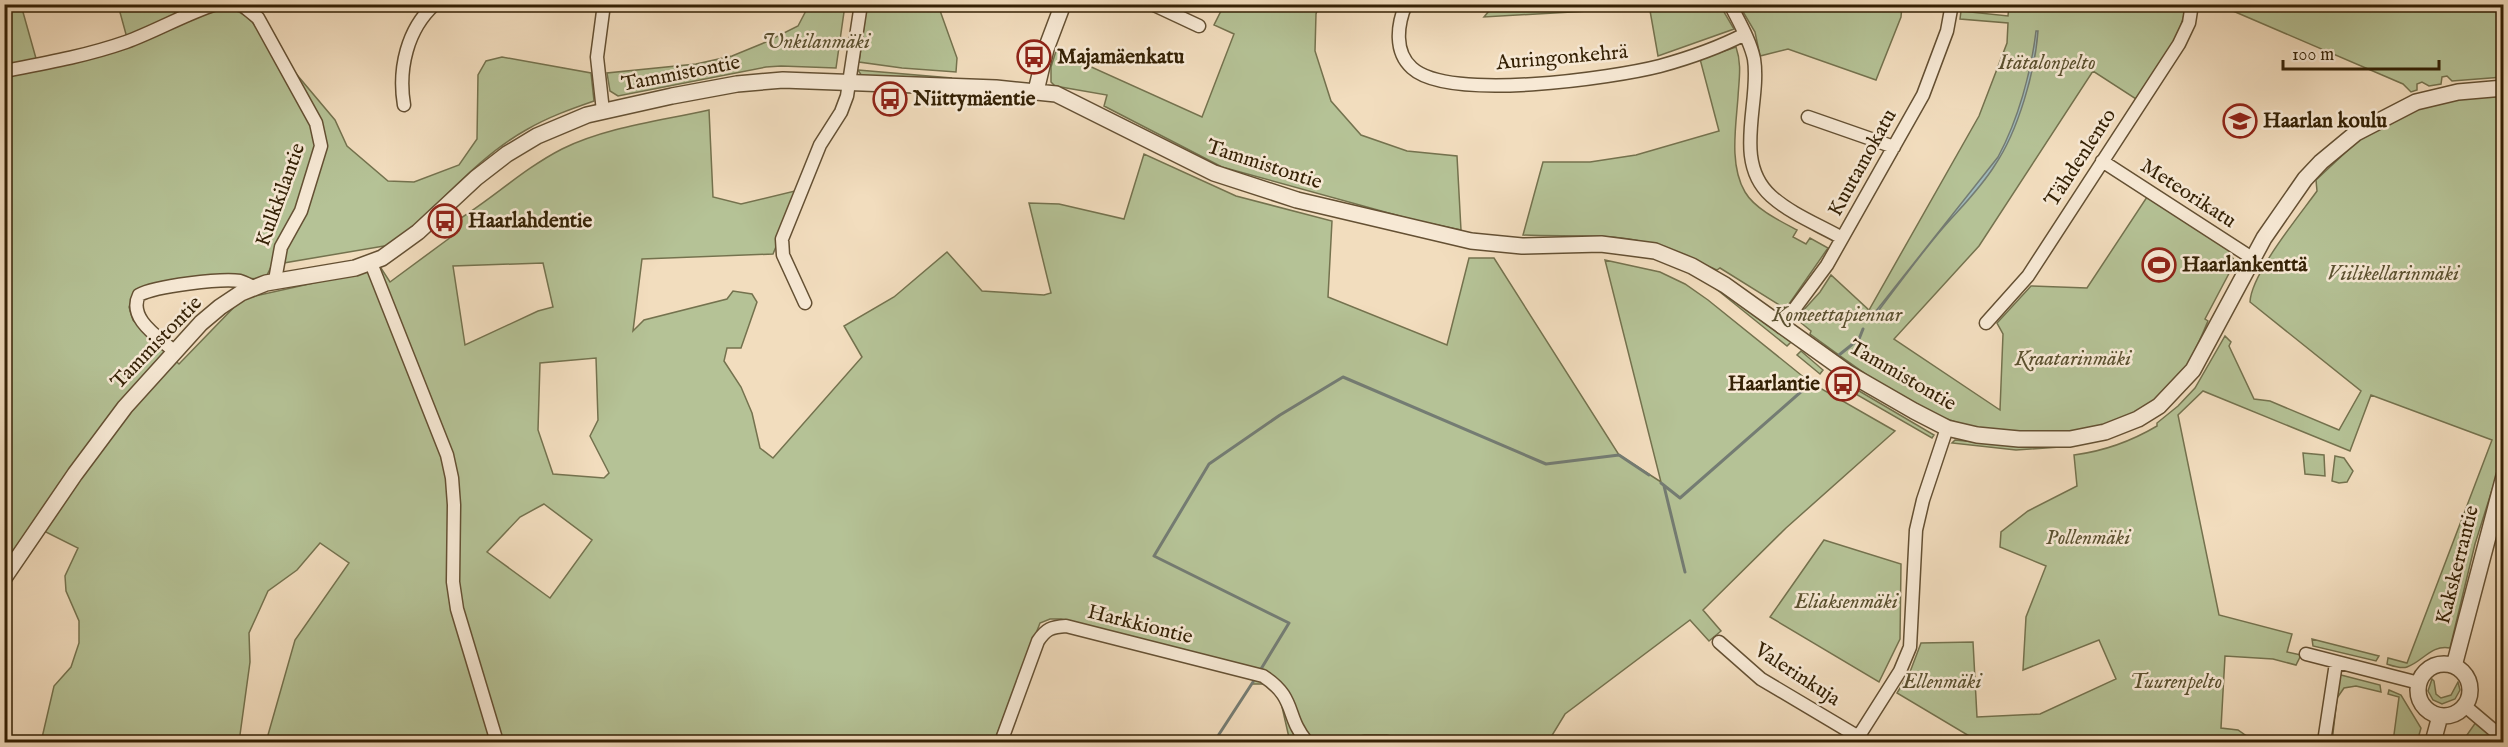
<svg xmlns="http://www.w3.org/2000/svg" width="2508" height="747" viewBox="0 0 2508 747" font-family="'IM FELL English',serif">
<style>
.green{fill:#b5c296;stroke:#74724e;stroke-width:1.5;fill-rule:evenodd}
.water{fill:#9fb9bc;stroke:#747c73;stroke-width:1.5}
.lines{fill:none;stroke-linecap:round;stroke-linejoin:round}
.stream{stroke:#747c73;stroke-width:3}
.minor-casing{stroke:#645033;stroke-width:15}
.tertiary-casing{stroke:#645033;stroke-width:18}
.minor{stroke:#f7e9d5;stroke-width:12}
.tertiary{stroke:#f7e9d5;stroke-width:15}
.labels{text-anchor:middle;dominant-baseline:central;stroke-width:5;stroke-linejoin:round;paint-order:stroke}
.park-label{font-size:21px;font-style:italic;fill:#5b5130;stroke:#f7e9d5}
.poi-label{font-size:21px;font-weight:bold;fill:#342105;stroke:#f7e9d5;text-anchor:start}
.street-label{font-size:21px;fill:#342105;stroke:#f7e9d5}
</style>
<rect width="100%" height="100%" fill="#f2ddbe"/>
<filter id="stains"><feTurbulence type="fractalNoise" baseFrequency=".00333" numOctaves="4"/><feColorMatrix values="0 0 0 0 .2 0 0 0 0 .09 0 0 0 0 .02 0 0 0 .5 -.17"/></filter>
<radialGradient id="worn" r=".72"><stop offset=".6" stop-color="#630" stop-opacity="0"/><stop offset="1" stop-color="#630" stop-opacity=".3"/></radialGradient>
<!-- green -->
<path class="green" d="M 4,5 L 21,5 L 37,62 L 5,68 Z
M 118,5 L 174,5 L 175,16 L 127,38 Z
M 809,5 L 845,5 L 836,68 L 781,66 L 766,67 L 618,96 L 610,91 L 607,73 L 696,64 L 732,56 L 766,42 L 798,26 Z
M 867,5 L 938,5 L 957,58 L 956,72 L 902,68 L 859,62 Z
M 1224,5 L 1319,5 L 1316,14 L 1315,51 L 1331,101 L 1361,135 L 1407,151 L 1457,156 L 1461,230 L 1414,220 L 1222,167 L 1104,106 L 1107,95 L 1055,86 L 1051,82 L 1051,67 L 1056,51 L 1202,117 L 1234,34 L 1214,25 Z
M 1494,5 L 1494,4 L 1623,5 L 1589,11 L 1484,17 Z
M 1649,5 L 1720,5 L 1734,29 L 1658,56 Z
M 1739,5 L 1902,5 L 1901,17 L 1876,80 L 1788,49 L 1760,56 L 1755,32 Z
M 2009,5 L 2186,5 C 2181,40 2156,69 2136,99 L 2093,71 L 1979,246 L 1894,339 L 2000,410 L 2003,334 L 1997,323 L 2031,286 L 2087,288 L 2147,197 L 2232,252 L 2231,255 L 2235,262 L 2205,319 L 2208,321 C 2197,347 2187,371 2168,391 C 2161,399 2119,424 2110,427 C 2077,437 1994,435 1961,424 C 1905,406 1857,368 1810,334 L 1811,331 L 1800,322 L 1800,314 L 1820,292 L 1831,275 L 1869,310 L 1979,116 L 2007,43 L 2008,23 L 1960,19 L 1961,11 L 2008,16 Z
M 2219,5 L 2503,5 L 2503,77 L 2452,81 L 2447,76 L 2442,77 L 2441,84 L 2429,86 L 2422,82 L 2417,84 L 2417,90 L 2411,92 L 2403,84 Z
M 225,8 C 254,11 263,39 277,62 L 287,63 L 335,120 L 347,146 L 388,181 L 414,182 L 459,165 L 477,139 L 478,75 L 486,61 L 502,57 L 591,73 L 594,101 C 571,109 548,117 526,130 C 474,159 436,210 390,247 L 384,246 L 272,265 L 267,275 L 260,279 L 225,277 L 134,296 L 129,307 L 133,320 L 179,364 L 242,299 L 381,268 L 390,282 L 451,237 L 443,229 C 485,206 519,171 562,149 C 607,127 660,121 709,110 L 713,197 L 741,204 L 799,190 L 773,254 L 642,259 L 633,331 L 644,320 L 727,299 L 733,291 L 752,294 L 757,302 L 741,348 L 727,348 L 724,361 L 741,387 L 752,413 L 760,448 L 773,458 L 862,357 L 844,326 L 894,297 L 947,252 L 982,291 L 1044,295 L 1051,293 L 1029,203 L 1059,204 L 1124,219 L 1144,154 L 1236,196 L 1332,221 L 1328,297 L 1447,345 L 1469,258 L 1494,258 L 1619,455 L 1661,482 L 1605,260 L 1660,272 L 1685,284 L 1708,300 L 1811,383 L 1895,431 L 1786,528 L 1703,610 L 1721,631 L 1709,641 L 1690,620 L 1565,714 L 1548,742 L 1403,742 L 1395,738 L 1394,742 L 1290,742 L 1280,698 L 1266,684 L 1252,684 L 1260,669 L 1061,619 L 1050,619 L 1040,623 L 994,742 L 630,742 L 631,736 L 496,736 L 497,742 L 266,742 L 295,640 L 349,563 L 320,543 L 297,570 L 268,591 L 249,633 L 250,662 L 239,742 L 41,742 L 54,686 L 71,667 L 79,643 L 79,621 L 66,591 L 65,576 L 78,548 L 32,525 L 5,567 L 4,76 C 51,66 99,58 144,41 C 171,31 196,14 225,8 ZM 543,263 L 553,307 L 538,311 L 465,345 L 453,266 ZM 596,358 L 598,420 L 590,436 L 609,473 L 604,478 L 553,474 L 538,430 L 540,363 ZM 544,504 L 592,540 L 550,598 L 487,552 L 520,517 Z
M 1736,47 C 1742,64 1739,79 1738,97 C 1736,126 1729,165 1745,192 C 1755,209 1780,221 1797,230 L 1793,237 L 1806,244 L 1810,238 L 1828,248 L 1787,307 L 1781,306 L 1720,268 L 1717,270 C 1694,260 1669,248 1644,242 C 1606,233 1563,237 1523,235 L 1543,162 L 1590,162 L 1636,155 L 1719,131 L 1700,59 Z
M 858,70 L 951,78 L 949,81 L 863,78 Z
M 2503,96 L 2503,455 L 2475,544 L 2450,648 C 2432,644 2422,662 2407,667 C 2401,669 2393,666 2387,664 L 2388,658 L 2407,663 L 2492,440 L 2371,395 L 2350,451 L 2203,391 L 2178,415 L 2219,615 L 2292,634 L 2287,652 L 2301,655 L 2296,665 L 2273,659 L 2225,656 L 2221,728 L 2238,730 L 2255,742 L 2013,742 L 2013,740 L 2010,742 L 1968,742 L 1971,737 L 1897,693 L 1910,672 L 1921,643 L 1973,642 L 1977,717 L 2040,714 L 2116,679 L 2099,640 L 2023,670 L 2026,617 L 2046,566 L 2000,547 L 2001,532 L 2028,511 L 2077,486 L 2074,455 C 2105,451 2130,442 2157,426 L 2157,423 L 2178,406 L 2195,388 L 2225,336 L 2231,342 L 2229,346 L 2254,399 L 2270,401 L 2339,430 L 2361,391 L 2250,302 C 2251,274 2299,216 2317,191 L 2316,180 L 2363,136 L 2415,109 L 2456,97 Z
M 1705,280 L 1791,342 L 1787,346 Z
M 1801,351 L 1823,370 L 1820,374 L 1797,355 Z
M 1849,385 L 1934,435 L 1932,438 L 1847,389 Z
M 1955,440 L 2016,446 L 2073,444 L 2073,446 L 2016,450 L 1952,443 Z
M 2303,453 L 2324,455 L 2325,476 L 2305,474 Z
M 2335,456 L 2344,458 L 2353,471 L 2347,482 L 2339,483 L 2332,481 Z
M 1824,540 L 1901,564 L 1900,639 L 1879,682 L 1770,617 Z
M 2312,639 L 2379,656 L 2376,661 L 2313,646 Z
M 2341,675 L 2380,685 L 2381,692 L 2356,686 L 2344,688 L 2337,698 L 2332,742 L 2329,742 L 2337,680 Z
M 2432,679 L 2434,681 L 2436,694 L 2441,698 L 2451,695 L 2458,682 L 2460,690 L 2455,699 L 2442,704 L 2433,700 L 2428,691 Z
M 2389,690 L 2401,695 L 2421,728 L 2417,742 L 2393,742 L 2399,697 L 2388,694 Z
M 2476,722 L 2500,742 L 2462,742 Z"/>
<!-- water -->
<path class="water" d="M 2036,31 L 2038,31 C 2035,72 2018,131 1995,165 C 1979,191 1956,212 1937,235 C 1914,263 1892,293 1870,322 L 1868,321 L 1998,157 C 2018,120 2031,73 2036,31 Z"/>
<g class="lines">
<!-- stream -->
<path class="stream" d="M 2037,4 L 2038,9
M 1839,355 L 1859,339 L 1863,329
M 1661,483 L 1680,498 L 1811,383
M 1664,486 L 1685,572
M 1261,669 L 1289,623 L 1154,556 L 1209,464 L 1280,415 L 1343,377 L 1546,464 L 1619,455 L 1649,475
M 1214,742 L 1253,682"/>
<!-- minor casing -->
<g class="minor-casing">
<path id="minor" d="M 241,4 L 258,18 L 316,123 L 321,146 L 301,211 L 281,247 L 275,280
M 611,4 L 638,4
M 1152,4 L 1199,26
M 1406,4 C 1397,25 1394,52 1412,68 C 1449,102 1613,78 1660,66 C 1689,58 1718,48 1745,34
M 1730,4 C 1739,22 1750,40 1754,59 C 1761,102 1732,161 1771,196 C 1791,214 1819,225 1842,238
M 4,71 C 46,63 86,56 126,42 C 156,31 185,14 216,4
M 404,105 C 398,69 407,29 435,4
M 603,111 L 597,57 L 604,4
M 1808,117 L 1894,147
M 2102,161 L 2252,258
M 371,263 L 447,455 L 452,478 L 454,505 L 453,582 L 457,609 L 497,742
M 805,303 L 783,255 L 782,239 L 820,145 L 841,112 L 847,96 L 861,4
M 1986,323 L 2028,276 L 2179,44 L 2189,23 L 2192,4
M 1781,327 L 1827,265 L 1923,95 L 1947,31 L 1952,4
M 175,352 C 160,338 127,319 139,295 C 155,286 222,278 240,281 C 244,282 249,285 253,287
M 1719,642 L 1761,679 L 1867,742
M 2306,654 L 2419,683
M 2465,706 L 2504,739
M 1001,742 L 1038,641 C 1046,629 1051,627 1066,626 L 1263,676 C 1297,698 1285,716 1307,742
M 1364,742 L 1387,742
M 1855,742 L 1900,671 L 1910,647 L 1916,530 L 1923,500 L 1947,428
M 2324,742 L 2336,663"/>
</g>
<!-- tertiary casing -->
<g class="tertiary-casing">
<path id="tertiary" d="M 1036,91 L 1046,49 L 1063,4
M 4,578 L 75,474 L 125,407 L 201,323 L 220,307 L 241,293 L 266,283 L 355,268 L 382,258 L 418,232 L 476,178 L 507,154 L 537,136 L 587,115 L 672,96 L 737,84 L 783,80 L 996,88 L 1056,94 L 1214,173 L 1297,200 L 1471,241 L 1522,246 L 1601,244 L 1655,251 L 1692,266 L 1725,285 L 1848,373 L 1914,411 L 1947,428 L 1977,435 L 2019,439 L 2070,439 L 2105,432 L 2138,419 L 2159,406 L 2193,370 L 2264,238 L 2305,179 L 2321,162 L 2356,133 L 2416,102 L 2458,92 L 2504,88
M2418 690a26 26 0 1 1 52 0a26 26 0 1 1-52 0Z
M 2454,666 L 2504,476
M 2433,742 L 2440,716"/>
</g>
<!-- minor -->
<use href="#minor" class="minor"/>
<!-- tertiary -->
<use href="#tertiary" class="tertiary"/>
</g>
<!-- icons -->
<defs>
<g id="bus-ring" transform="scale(1.725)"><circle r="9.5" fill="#f7e9d5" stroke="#8f2418" stroke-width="1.5"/><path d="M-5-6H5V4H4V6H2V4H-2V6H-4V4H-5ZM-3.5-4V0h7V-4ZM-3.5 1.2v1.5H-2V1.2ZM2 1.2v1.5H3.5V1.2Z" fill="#8f2418"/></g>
<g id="school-ring" transform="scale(1.725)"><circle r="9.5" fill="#f7e9d5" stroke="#8f2418" stroke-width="1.5"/><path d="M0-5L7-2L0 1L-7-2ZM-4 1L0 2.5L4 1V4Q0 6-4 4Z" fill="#8f2418"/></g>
<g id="stadium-ring" transform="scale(1.725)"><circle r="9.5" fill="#f7e9d5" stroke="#8f2418" stroke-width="1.5"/><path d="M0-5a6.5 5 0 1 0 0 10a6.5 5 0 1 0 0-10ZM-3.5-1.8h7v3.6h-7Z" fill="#8f2418"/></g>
</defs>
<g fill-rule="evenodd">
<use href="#bus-ring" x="1034" y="57"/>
<use href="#bus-ring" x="890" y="99"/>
<use href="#school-ring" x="2240" y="121"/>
<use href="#bus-ring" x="445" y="221"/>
<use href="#stadium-ring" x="2159" y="265"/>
<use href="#bus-ring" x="1843" y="384"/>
</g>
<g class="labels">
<!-- park labels -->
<g class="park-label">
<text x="816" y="42">Unkilanmäki</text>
<text x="2047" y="63">Itätalonpelto</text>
<text x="2393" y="274">Viilikellarinmäki</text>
<text x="1837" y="315">Komeettapiennar</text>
<text x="2073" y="359">Kraatarinmäki</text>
<text x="2088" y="538">Pollenmäki</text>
<text x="1846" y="602">Eliaksenmäki</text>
<text x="1942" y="682">Ellenmäki</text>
<text x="2176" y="682">Tuurenpelto</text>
</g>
<!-- poi labels -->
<g class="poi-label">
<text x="1057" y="57">Majamäenkatu</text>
<text x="913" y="99">Niittymäentie</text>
<text x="2263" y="121">Haarlan koulu</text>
<text x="468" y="221">Haarlahdentie</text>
<text x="2182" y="265">Haarlankenttä</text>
<text x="1820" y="384" text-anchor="end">Haarlantie</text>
</g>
<!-- street labels -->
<g class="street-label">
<text transform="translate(1562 58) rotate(-5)">Auringonkehrä</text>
<text transform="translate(681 74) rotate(-11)">Tammistontie</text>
<text transform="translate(2081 158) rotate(-57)">Tähdenlento</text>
<text transform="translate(1863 163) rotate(-61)">Kuutamokatu</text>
<text transform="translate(1264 165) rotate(18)">Tammistontie</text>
<text transform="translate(2188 194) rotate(33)">Meteorikatu</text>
<text transform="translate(281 195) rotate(-70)">Kulkkilantie</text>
<text transform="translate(157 343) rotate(-46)">Tammistontie</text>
<text transform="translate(1902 376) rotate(30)">Tammistontie</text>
<text transform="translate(2458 565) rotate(-76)">Kakskerrantie</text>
<text transform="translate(1140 625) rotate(14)">Harkkiontie</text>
<text transform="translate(1797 675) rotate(33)">Valerinkuja</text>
</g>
</g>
<!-- margin -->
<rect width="2508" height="747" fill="none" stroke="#f2ddbe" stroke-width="24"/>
<rect x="6" y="6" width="2496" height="735" fill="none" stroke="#342105" stroke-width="3"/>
<rect x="12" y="12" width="2484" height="723" fill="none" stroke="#342105" stroke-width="1.5"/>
<!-- scale -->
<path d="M2283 60v9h156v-9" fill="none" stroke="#342105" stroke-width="3"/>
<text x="2292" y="60" font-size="18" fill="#342105" stroke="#f7e9d5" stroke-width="4.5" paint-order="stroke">100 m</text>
<rect width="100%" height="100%" filter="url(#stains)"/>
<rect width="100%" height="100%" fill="url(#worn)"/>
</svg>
